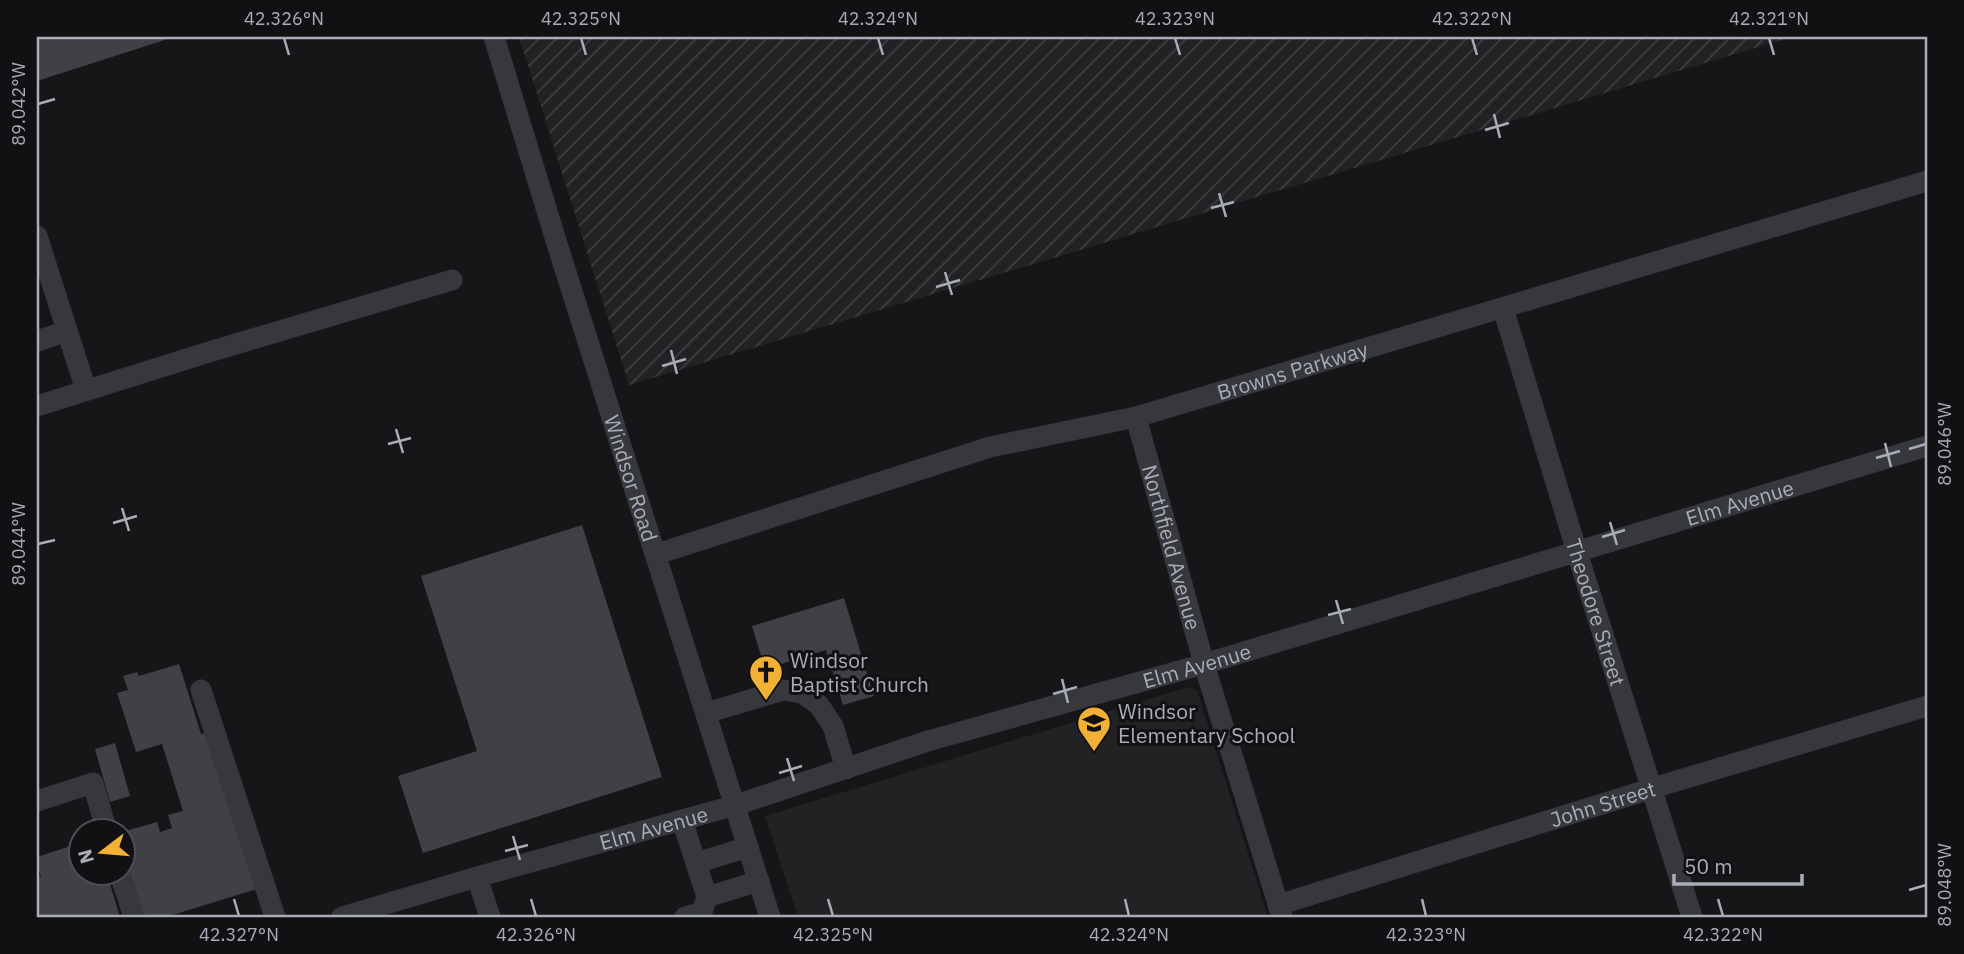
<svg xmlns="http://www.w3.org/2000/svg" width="1964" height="954" viewBox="0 0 1964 954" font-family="'IBM Plex Sans',sans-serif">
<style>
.built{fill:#222225}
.industrial{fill:url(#industrial-furrows)}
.building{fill:#404145}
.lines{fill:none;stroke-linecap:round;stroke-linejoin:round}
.minor{stroke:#37383d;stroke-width:21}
.ticks{fill:none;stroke:#a8adb8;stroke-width:2.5}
.labels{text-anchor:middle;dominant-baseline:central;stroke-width:6;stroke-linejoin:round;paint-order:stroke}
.street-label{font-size:21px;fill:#a8adb8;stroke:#111113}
.poi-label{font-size:21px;fill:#a8adb8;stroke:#111113;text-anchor:start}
.neatline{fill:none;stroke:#a8adb8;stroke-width:2.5}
.ticks-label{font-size:18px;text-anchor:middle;fill:#a8adb8}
</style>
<defs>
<pattern id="industrial-furrows" width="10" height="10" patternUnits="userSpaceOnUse" patternTransform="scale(1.75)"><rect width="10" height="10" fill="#222225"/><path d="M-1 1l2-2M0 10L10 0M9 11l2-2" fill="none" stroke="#3f3f43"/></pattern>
</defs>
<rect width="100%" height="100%" fill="#161618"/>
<!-- built -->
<path class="built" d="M 1188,687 L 1197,690 L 1268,917 L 798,917 L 765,816 Z"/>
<!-- industrial -->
<path class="industrial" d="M 519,37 L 1792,37 L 629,385 Z"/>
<!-- building -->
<path class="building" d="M 37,37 L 174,37 L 37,81 Z
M 582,525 L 662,777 L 423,853 L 398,776 L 477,751 L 421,576 Z
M 844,598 L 874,696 L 843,705 L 826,650 L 765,669 L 752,626 Z
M 179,664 L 201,734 L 209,732 L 257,889 L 166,917 L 142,917 L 122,854 L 122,832 L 157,822 L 160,832 L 172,828 L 168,815 L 183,811 L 162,744 L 136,752 L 117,693 L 128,690 L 123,676 L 137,672 L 139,676 Z
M 115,743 L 130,796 L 110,802 L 95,749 Z
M 80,843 L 80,874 L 107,874 L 120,917 L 37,917 L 37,877 L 41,876 L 37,864 L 37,857 Z"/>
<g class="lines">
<!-- minor -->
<g class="minor">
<path id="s1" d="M 494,37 L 558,247 L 770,917"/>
<path d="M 37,236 L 86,390"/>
<path id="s2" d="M 1503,308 L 1577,552 L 1692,917"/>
<path d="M 37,341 L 67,331"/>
<path d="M 37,406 L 209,352 L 452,280"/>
<path id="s3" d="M 1136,417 L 1204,664 L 1282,917"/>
<path id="s4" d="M 657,554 L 990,447 L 1136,417 L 1927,181"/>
<path d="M 201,690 L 275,917"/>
<path d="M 706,713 L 783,690 L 802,693 L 819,705 L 833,726 L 846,769"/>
<path d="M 37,801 L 93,783 L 107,832"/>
<path d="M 682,820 L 707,897 L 759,881"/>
<path d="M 696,863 L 748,847"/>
<path d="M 120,874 L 134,917"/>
<path d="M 477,877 L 490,917"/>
<path id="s5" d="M 1278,905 L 1663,785 L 1927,706"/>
<path id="s6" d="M 342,917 L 477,877 L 736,805 L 928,741 L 1204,664 L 1927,446"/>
<path d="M 685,917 L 702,912 L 707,897"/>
</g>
</g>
<!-- ticks -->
<path class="ticks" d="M 284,38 L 289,55M 581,38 L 586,55M 878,38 L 883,55M 1175,38 L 1180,55M 1472,38 L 1477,55M 1769,38 L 1774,55M 38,104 L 55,99M 1494,114 L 1500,138M 1485,130 L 1509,123M 1219,193 L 1226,217M 1211,208 L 1234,202M 945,272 L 952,295M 936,287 L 960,280M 671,350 L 677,374M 662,366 L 686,359M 396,429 L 403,453M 1885,443 L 1891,467M 388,444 L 411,438M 1909,449 L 1926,444M 1876,458 L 1900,451M 122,508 L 129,531M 1610,522 L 1617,545M 113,523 L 137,516M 1602,537 L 1625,530M 38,544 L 55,540M 1336,600 L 1343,624M 1328,615 L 1351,609M 1062,679 L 1068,703M 1053,694 L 1077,687M 787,758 L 794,781M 779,773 L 802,766M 513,836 L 520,860M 505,851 L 528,845M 1909,890 L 1926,885M 234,899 L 239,916M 531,899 L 536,916M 828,899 L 833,916M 1125,899 L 1129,916M 1422,899 L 1426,916M 1718,899 L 1723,916"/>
<!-- icons -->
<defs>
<g id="church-pin" transform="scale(1.75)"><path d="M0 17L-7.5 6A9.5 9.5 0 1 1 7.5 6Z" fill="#f2b134" stroke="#111113"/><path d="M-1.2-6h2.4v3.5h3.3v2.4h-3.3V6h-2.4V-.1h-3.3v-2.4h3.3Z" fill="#111"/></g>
<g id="school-pin" transform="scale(1.75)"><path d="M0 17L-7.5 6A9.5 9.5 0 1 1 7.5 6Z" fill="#f2b134" stroke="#111113"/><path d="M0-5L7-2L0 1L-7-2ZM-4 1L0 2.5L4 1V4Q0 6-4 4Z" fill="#111"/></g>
</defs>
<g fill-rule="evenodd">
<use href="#church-pin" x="766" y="672"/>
<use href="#school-pin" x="1094" y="723"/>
</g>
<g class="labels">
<!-- street labels -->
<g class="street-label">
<text stroke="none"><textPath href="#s4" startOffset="662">Browns Parkway</textPath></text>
<text stroke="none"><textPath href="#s1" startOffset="462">Windsor Road</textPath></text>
<text stroke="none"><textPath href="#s6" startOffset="1458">Elm Avenue</textPath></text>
<text stroke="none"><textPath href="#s3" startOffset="135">Northfield Avenue</textPath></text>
<text stroke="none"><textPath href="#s2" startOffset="318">Theodore Street</textPath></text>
<text stroke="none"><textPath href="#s6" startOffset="891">Elm Avenue</textPath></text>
<text stroke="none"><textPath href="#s5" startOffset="340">John Street</textPath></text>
<text stroke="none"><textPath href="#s6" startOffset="324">Elm Avenue</textPath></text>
</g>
<!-- poi labels -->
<g class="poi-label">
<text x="790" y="660">Windsor<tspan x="790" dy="24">Baptist Church</tspan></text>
<text x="1118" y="711">Windsor<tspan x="1118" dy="24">Elementary School</tspan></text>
</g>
</g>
<!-- border -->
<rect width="1964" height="954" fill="none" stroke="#111113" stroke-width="77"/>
<!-- north arrow -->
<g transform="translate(102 852) rotate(254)"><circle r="33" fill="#111113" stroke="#4d4f55" stroke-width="2"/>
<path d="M0-5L12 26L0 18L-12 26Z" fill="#f2b134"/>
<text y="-10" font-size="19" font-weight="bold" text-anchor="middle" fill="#a8adb8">N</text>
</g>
<!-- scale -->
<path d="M1674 874v10h128v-10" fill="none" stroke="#a8adb8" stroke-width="3.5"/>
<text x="1684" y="874" font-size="21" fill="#a8adb8" stroke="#111113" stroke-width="5" paint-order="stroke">50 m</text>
<rect x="38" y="38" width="1888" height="878" class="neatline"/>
<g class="ticks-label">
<text x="284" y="25">42.326°N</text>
<text x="581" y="25">42.325°N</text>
<text x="878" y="25">42.324°N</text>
<text x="1175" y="25">42.323°N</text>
<text x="1472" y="25">42.322°N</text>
<text x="1769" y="25">42.321°N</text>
<text transform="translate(19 104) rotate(-90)" y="6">89.042°W</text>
<text transform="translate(1945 444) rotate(-90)" y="6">89.046°W</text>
<text transform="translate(19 544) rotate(-90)" y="6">89.044°W</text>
<text transform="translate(1945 885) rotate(-90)" y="6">89.048°W</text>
<text x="239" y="941">42.327°N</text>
<text x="536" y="941">42.326°N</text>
<text x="833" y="941">42.325°N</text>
<text x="1129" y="941">42.324°N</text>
<text x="1426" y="941">42.323°N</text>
<text x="1723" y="941">42.322°N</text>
</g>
</svg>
